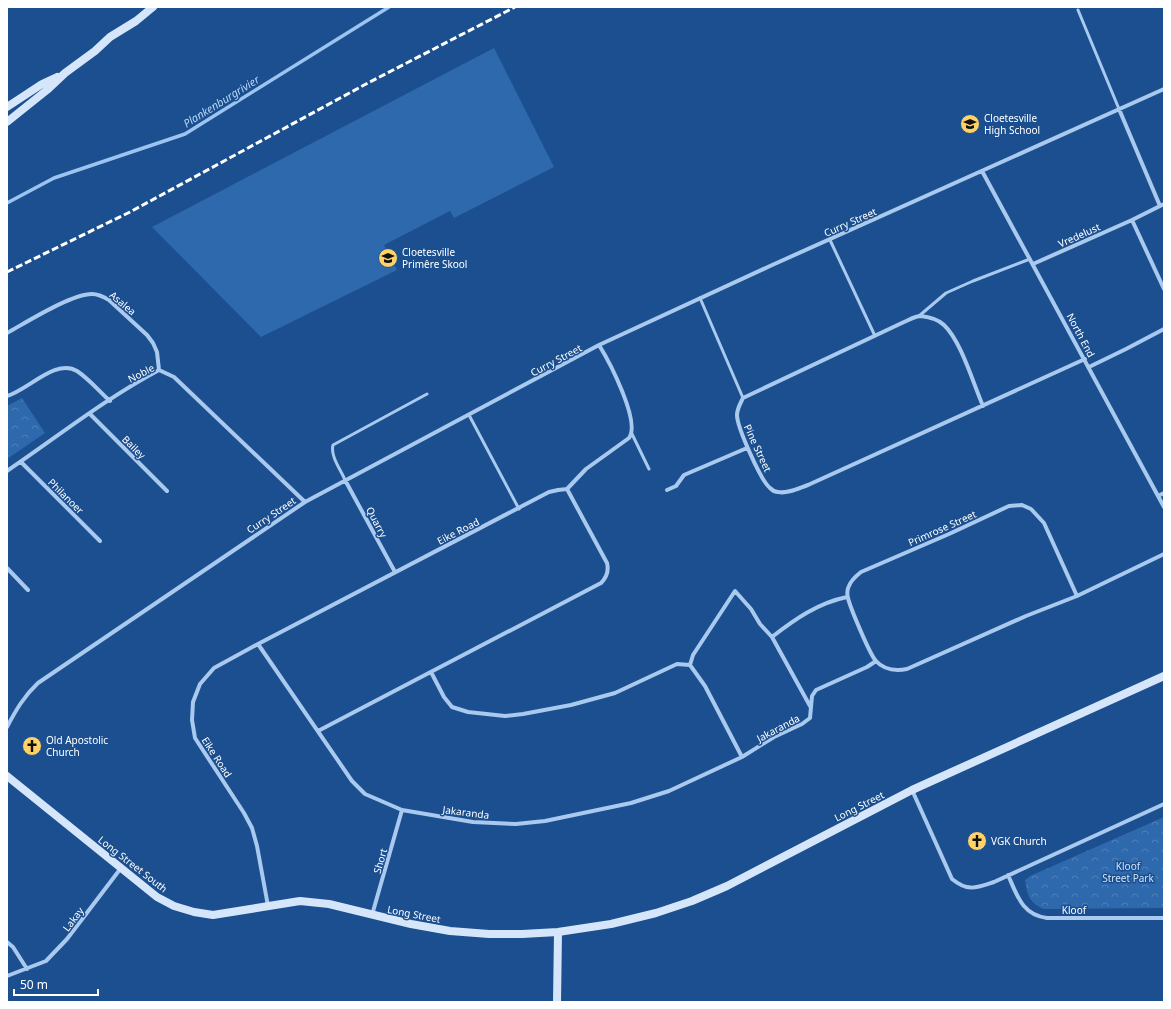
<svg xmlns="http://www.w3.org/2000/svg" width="1171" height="1009" viewBox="0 0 1171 1009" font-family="'Noto Sans',sans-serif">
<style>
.forest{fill:url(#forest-crowns)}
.pitch{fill:#2e69ad}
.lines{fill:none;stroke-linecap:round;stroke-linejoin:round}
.stream{stroke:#9cc4f0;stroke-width:3.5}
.lane{stroke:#a9c9ee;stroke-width:3}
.street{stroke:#a9c9ee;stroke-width:4}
.secondary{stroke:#d6e6fa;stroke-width:8}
.rail{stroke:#fff;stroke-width:3;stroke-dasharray:7 3;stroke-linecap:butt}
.labels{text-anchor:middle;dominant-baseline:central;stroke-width:3;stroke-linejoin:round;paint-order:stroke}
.poi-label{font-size:10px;fill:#fff;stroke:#1b4f8f;text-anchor:start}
.street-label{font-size:10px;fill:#fff;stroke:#1b4f8f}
.park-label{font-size:10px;fill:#cfe3fa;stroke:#1b4f8f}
.water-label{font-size:11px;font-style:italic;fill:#b5d3f5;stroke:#1b4f8f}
</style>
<defs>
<pattern id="forest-crowns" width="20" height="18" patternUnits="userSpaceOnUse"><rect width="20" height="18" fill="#2e69ad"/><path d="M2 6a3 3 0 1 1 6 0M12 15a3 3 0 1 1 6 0" fill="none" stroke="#4d80b9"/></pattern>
</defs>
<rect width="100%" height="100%" fill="#1b4f8f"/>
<!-- forest -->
<path class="forest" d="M 22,398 L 45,433 L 7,459 L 7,406 Z
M 1164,817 L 1164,908 L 1043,909 C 1028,901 1028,896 1025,880 L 1030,876 Z"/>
<!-- pitch -->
<path class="pitch" d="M 494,48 L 554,167 L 454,218 L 450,211 L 384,245 L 397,270 L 261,337 L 152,227 Z"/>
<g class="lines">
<!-- stream -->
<path class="stream" d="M 7,203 L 54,178 L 185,134 L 389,7"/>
<!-- lane -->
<path class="lane" d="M 1078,10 L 1119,109
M 830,240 L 875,336
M 700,298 L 743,398
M 919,316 L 946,293 L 973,281 L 1030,259
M 469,415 L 519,509
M 632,434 L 649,469
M 345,480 C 341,470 330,456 333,445 L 427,394"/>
<!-- street -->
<path class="street" d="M 1119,109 L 1160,206
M 982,171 L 1164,507
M 1132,220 L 1164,289
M 1033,264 L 1132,220 L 1164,204
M 7,333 C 27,322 71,294 92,294 C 98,294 104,297 109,300 L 147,335 L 153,343 L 157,352 L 159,370
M 1089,367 L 1126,349 L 1164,329
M 7,396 C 28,390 56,358 77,371 C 89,379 99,391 110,401
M 983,406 C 973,383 961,341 944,325 C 938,319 929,317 921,316 C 915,316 909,320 904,322 L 743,398 C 740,404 737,409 737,415 C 737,427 761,481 770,488 C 772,490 776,492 778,492 C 788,494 799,488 808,485 L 1085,359
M 90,414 L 167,491
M 21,462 L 100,541
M 7,471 C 57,437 105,399 159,370 L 174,377 L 305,502
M 345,480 L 395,572
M 567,489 L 586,469 L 629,438 C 641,422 609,361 599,345
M 667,490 L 676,486 L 684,475 L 747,448
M 1158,496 L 1164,493
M 7,568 L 28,590
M 1077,596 L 1044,523 L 1031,509 L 1022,505 L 1009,506 L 949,534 L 861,572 C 856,576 851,580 849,586 C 847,589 847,595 848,598 C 850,607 870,655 876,661 C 884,670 896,671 907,669 L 1026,616 L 1077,596 L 1164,554
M 772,637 C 795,619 818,603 847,597
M 258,644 L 352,781 L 365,794 L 402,810 L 473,822 L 516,824 L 545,821 L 631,803 L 669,791 L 742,757 L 774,737 L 802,724 L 810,718 L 812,696 L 816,690 L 867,667 L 876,661
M 690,665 L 693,655 L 735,591 L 751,609 L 760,624 L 772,637 L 810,706
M 431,672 L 444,697 L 452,707 L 468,712 L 505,716 L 523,714 L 571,705 L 615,693 L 677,664 L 690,665 L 705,686 L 742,757
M 7,727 C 16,710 24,696 38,683 L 305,502 L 599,345 L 770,266 L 1164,89
M 318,731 L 601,583 C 607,577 609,571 607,563 L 567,489
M 912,790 L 952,879 C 968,892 976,888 994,882 L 1164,804
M 1008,875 C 1017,895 1022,915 1047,918 L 1164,918
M 268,906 L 257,846 L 252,828 L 244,813 L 195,738 L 192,720 L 193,702 L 200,684 L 214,668 L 258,644 L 549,492 L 558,490 L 567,489
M 372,915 L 402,810
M 7,942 L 13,947 L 27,969
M 7,976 L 46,961 L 67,939 L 121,868"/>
<!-- secondary -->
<path class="secondary" d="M 7,107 L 42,84 L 57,77
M 7,122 L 47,90 L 65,73 L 95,51 L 110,37 L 136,21 L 153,7
M 7,776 L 157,897 L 174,906 L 194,912 L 213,915 L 300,901 L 329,904 L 411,924 L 450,931 L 489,934 L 522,934 L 558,932 L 611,924 L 656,913 L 692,901 L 727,886 L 912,790 L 1164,676
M 557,1002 L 558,932"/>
<!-- rail -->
<path class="rail" d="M 7,272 L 130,212 L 366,84 L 515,7"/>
</g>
<!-- icons -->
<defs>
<g id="school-disc" transform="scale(1)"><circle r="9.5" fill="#ffd166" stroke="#1b4f8f"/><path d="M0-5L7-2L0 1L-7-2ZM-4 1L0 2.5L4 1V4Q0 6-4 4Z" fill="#111"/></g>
<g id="church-disc" transform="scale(1)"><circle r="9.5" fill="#ffd166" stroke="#1b4f8f"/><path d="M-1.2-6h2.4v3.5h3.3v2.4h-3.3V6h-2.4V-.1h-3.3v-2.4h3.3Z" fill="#111"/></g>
</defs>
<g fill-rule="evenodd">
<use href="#school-disc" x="970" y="124"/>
<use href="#school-disc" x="388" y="258"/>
<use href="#church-disc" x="32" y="746"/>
<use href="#church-disc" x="977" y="841"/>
</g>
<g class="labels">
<!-- poi labels -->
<g class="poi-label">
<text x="984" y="118">Cloetesville<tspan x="984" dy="12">High School</tspan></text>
<text x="402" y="252">Cloetesville<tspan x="402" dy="12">Primêre Skool</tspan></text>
<text x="46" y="740">Old Apostolic<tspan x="46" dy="12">Church</tspan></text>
<text x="991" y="841">VGK Church</text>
</g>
<!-- street labels -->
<g class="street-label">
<text transform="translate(850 222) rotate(-24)">Curry Street</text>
<text transform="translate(1079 235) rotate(-24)">Vredelust</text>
<text transform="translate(123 303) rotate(40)">Asalea</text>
<text transform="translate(1081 335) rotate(62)">North End</text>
<text transform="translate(556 360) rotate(-28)">Curry Street</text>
<text transform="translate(141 373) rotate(-27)">Noble</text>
<text transform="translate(134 447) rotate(45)">Bailey</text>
<text transform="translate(758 448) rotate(65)">Pine Street</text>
<text transform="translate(66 496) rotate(45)">Philanoer</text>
<text transform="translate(271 515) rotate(-34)">Curry Street</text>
<text transform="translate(377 522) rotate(62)">Quarry</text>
<text transform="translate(942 528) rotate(-24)">Primrose Street</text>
<text transform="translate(458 531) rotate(-27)">Eike Road</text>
<text transform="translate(778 728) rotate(-28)">Jakaranda</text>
<text transform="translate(217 757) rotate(57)">Eike Road</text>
<text transform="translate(859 806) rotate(-27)">Long Street</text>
<text transform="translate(466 812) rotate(7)">Jakaranda</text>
<text transform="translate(380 861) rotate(-74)">Short</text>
<text transform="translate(133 864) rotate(38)">Long Street South</text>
<text x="1074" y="910">Kloof</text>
<text transform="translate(414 914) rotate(11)">Long Street</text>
<text transform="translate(73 919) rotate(-53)">Lakay</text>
</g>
<!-- park labels -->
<g class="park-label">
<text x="1128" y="866">Kloof<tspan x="1128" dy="12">Street Park</tspan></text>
</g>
<!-- water labels -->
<g class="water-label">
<text transform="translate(221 101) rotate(-32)">Plankenburgrivier</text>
</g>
</g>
<!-- border -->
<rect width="1171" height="1009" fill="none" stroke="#ffffff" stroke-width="16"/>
<!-- scale -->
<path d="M14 989v6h84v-6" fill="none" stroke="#ffffff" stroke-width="2"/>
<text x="20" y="989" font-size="12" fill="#ffffff" stroke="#1b4f8f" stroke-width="3" paint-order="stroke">50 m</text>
</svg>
